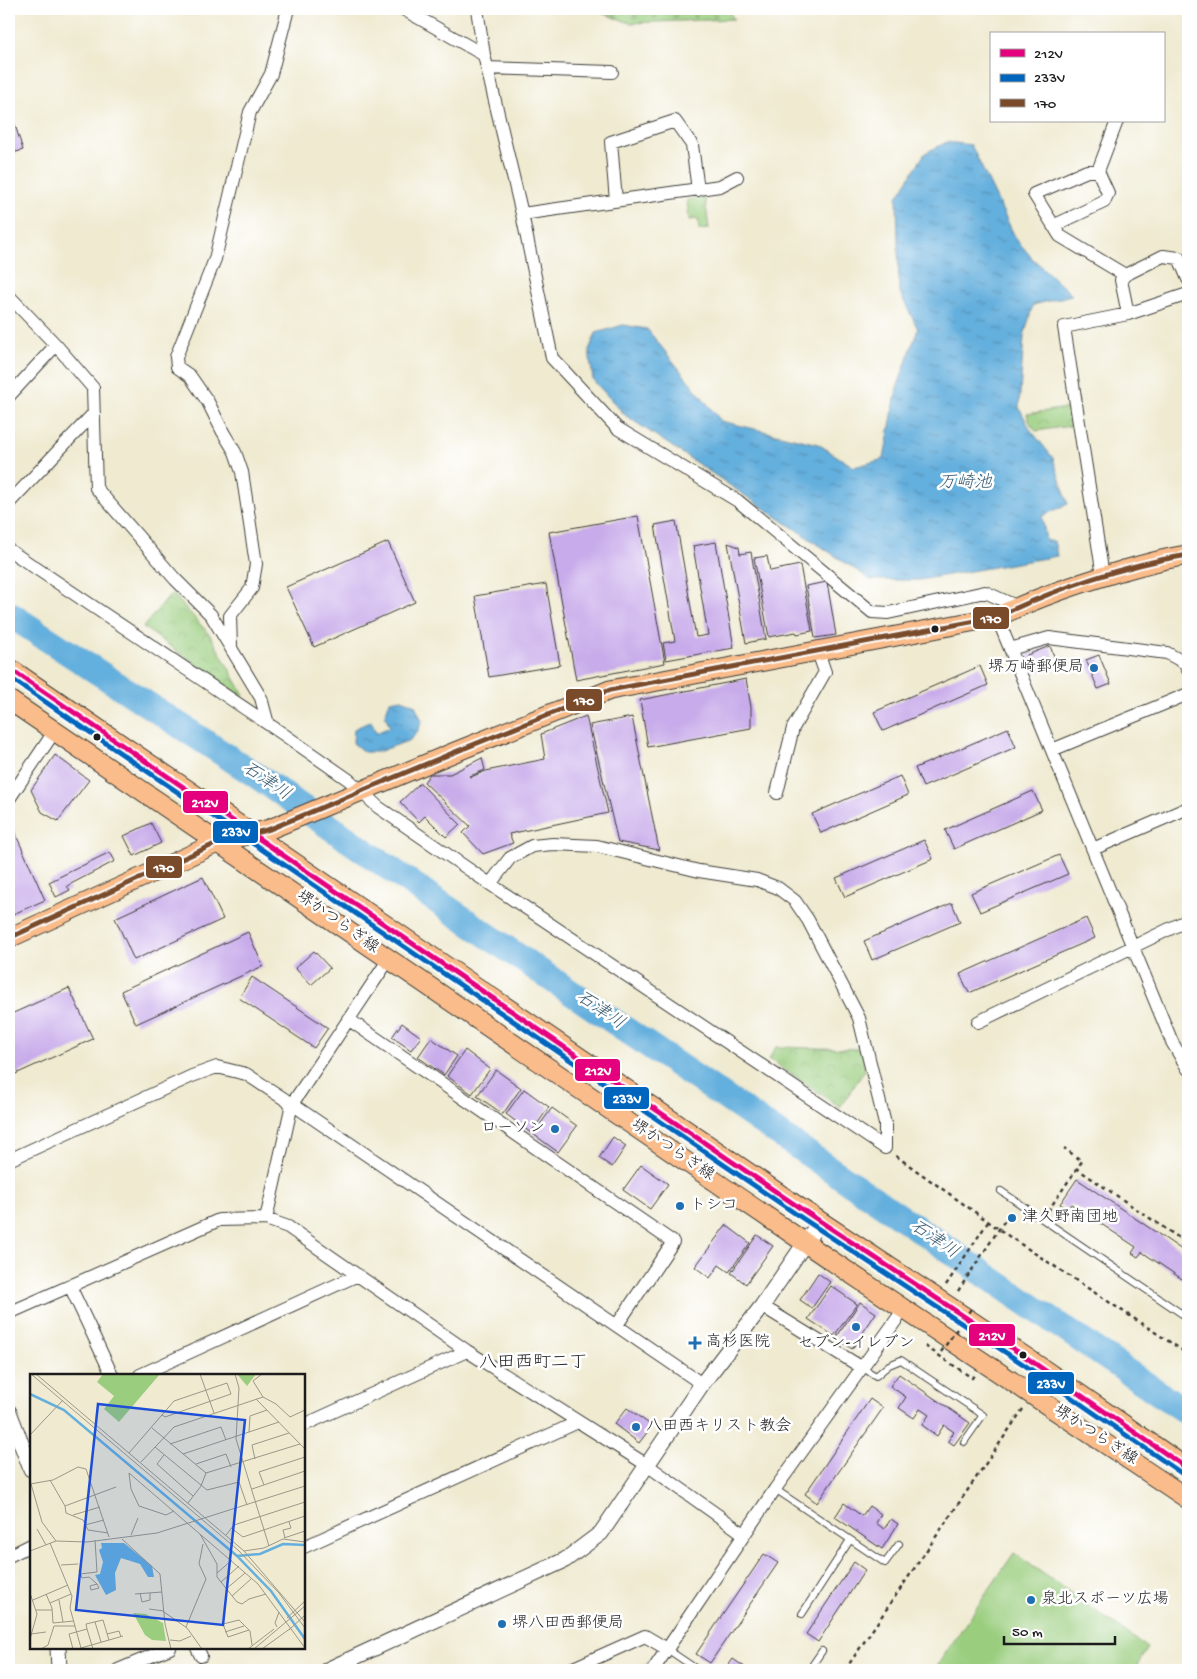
<svg xmlns="http://www.w3.org/2000/svg" width="1197" height="1679" viewBox="0 0 1197 1679" font-family="'Gochi Hand','Klee One',sans-serif">
<style>
.grass{fill:#9acd7e;stroke:#5b744d}
.cemetery{fill:url(#cemetery-stones);stroke:#5b744d}
.park{fill:url(#park-crowns);stroke:#5b744d}
.water{fill:url(#water-ripples);stroke:#40667c}
.lines{fill:none;stroke-linecap:round;stroke-linejoin:round}
.river{stroke:#64afdd;stroke-width:26}
.building{fill:#c8abea}
.service-casing{stroke:#3c3b37;stroke-width:8}
.minor-casing{stroke:#3c3b37;stroke-width:14}
.tertiary-casing{stroke:#3c3b37;stroke-width:17}
.primary-casing{stroke:#3c3b37;stroke-width:21}
.path{stroke:#3c3b37;stroke-width:2.5;stroke-dasharray:4 4;stroke-linecap:butt}
.service{stroke:#fff;stroke-width:6}
.minor{stroke:#fff;stroke-width:12}
.tertiary{stroke:#fff;stroke-width:15}
.primary{stroke:#f9bc8a;stroke-width:19}
.path-bridge{stroke:#3c3b37;stroke-width:2.5;stroke-dasharray:4 4;stroke-linecap:butt}
.bus-1-casing{stroke:#fff;stroke-width:9}
.bus-2-casing{stroke:#fff;stroke-width:9}
.bus-3-casing{stroke:#fff;stroke-width:9}
.bus-1{stroke:#e5007d;stroke-width:5}
.bus-2{stroke:#0065bd;stroke-width:5}
.bus-3{stroke:#7a4b2a;stroke-width:5}
.bus-dot{fill:#1c1c1c;stroke:#fff;stroke-width:2}
.poi-dot{fill:#1f6fb2;stroke:#fff;stroke-width:2}
.labels{text-anchor:middle;dominant-baseline:central;stroke-width:5;stroke-linejoin:round;paint-order:stroke}
.poi-label{font-size:16px;fill:#1c1c1c;stroke:#fff;text-anchor:start}
.street-label{font-size:16px;fill:#1c1c1c;stroke:#fff}
.water-label{font-size:18px;font-style:italic;fill:#3c5e73;stroke:#fff}
.neighbourhood-label{font-size:18px;fill:#1c1c1c;stroke:#fff}
.inset-river{fill:none;stroke:#64afdd;stroke-width:2.5}
.inset-road{fill:none;stroke:#9b9888;stroke-width:1}
.view{fill:#1d4ed8;fill-opacity:0.15;stroke:#1d4ed8;stroke-width:2.5}
.inset-edge{fill:none;stroke:#1c1c1c;stroke-width:2.5}
.line-badge{stroke:#fff;stroke-width:2}
.badge-label{font-size:14px;text-anchor:middle;font-weight:bold;fill:#fff}
</style>
<defs>
<pattern id="cemetery-stones" width="16" height="16" patternUnits="userSpaceOnUse" patternTransform="scale(1.25)"><rect width="16" height="16" fill="#9acd7e"/><path d="M2 7V4a2 2 0 0 1 4 0v3zM10 15v-3a2 2 0 0 1 4 0v3z" fill="#84af6c"/></pattern>
<pattern id="park-crowns" width="20" height="18" patternUnits="userSpaceOnUse" patternTransform="scale(1.25)"><rect width="20" height="18" fill="#9acd7e"/><path d="M2 6a3 3 0 1 1 6 0M12 15a3 3 0 1 1 6 0" fill="none" stroke="#84af6c"/></pattern>
<pattern id="water-ripples" width="26" height="14" patternUnits="userSpaceOnUse" patternTransform="scale(1.25)"><rect width="26" height="14" fill="#64afdd"/><path d="M2 4q2-2 4 0t4 0M15 11q2-2 4 0t4 0" fill="none" stroke="#528eb2"/></pattern>
</defs>
<rect width="100%" height="100%" fill="#fff"/>
<filter id="ink" filterUnits="userSpaceOnUse"><feTurbulence type="fractalNoise" baseFrequency=".02" numOctaves="2"/><feDisplacementMap in="SourceGraphic" scale="10" xChannelSelector="R" yChannelSelector="G"/><feConvolveMatrix kernelMatrix="1 2 1 2 8 2 1 2 1" color-interpolation-filters="sRGB"/></filter>
<filter id="wash" filterUnits="userSpaceOnUse"><feTurbulence type="fractalNoise" baseFrequency=".0096" numOctaves="4" result="noise"/><feDisplacementMap in="SourceGraphic" scale="20" xChannelSelector="R" yChannelSelector="G"/><feGaussianBlur stdDeviation="1.12" result="paint"/><feColorMatrix in="noise" values="0 0 0 0 0 0 0 0 0 0 0 0 0 0 0 0 0 1.4 0 .05"/><feComposite in="paint" operator="in"/></filter>
<g filter="url(#wash)">
<rect width="100%" height="100%" fill="#efead0"/>
<!-- grass -->
<path class="grass" d="M 1014,1553 L 1148,1648 L 1134,1670 L 934,1670 Z"/>
<!-- cemetery -->
<path class="cemetery" d="M 590,9 L 727,9 L 734,19 L 630,23 Z"/>
<!-- park -->
<path class="park" d="M 705,197 L 709,229 L 699,230 L 698,219 L 689,220 L 687,200 Z
M 1067,408 L 1070,426 L 1036,431 L 1030,423 L 1027,414 Z
M 172,593 L 210,635 L 244,695 L 242,697 L 143,627 Z
M 776,1047 L 861,1049 L 865,1070 L 840,1107 L 769,1059 Z"/>
<!-- water -->
<path class="water" d="M 947,142 L 971,145 L 1016,239 L 1032,258 L 1072,295 L 1033,305 L 1024,336 L 1019,407 L 1030,429 L 1053,458 L 1068,504 L 1042,516 L 1046,541 L 1054,541 L 1057,556 L 919,580 L 871,580 L 625,415 L 593,380 L 589,350 L 596,333 L 623,325 L 647,329 L 721,421 L 818,444 L 854,467 L 884,459 L 897,388 L 918,329 L 899,291 L 897,197 L 925,153 Z
M 402,699 L 415,705 L 422,721 L 417,733 L 410,740 L 378,752 L 364,752 L 353,743 L 354,729 L 371,721 L 376,733 L 390,727 L 385,715 L 390,701 Z"/>
<g class="lines">
<!-- river -->
<path class="river" d="M 9,614 L 254,774 L 412,884 L 1188,1413"/>
</g>
<g id="blocks">
<!-- building -->
<path class="building" d="M 9,106 L 23,150 L 9,154 Z
M 638,516 L 665,663 L 576,680 L 549,532 Z
M 676,521 L 696,637 L 708,635 L 693,546 L 716,542 L 734,648 L 666,660 L 663,643 L 675,641 L 655,525 Z
M 388,542 L 415,602 L 314,647 L 286,587 Z
M 728,543 L 739,547 L 740,554 L 751,552 L 766,639 L 746,643 Z
M 767,556 L 770,571 L 800,565 L 812,631 L 797,634 L 796,632 L 769,637 L 754,558 Z
M 827,582 L 836,635 L 815,638 L 806,586 Z
M 546,584 L 560,665 L 489,677 L 475,596 Z
M 1050,646 L 1057,664 L 1034,673 L 1027,655 Z
M 1099,655 L 1111,684 L 1098,689 L 1086,660 Z
M 980,666 L 988,685 L 883,731 L 874,712 Z
M 746,679 L 751,707 L 751,728 L 648,747 L 640,700 Z
M 586,716 L 608,813 L 509,834 L 513,843 L 483,854 L 463,833 L 470,826 L 424,782 L 430,774 L 450,774 L 482,758 L 485,770 L 470,776 L 471,777 L 486,771 L 545,759 L 541,734 Z
M 632,717 L 659,850 L 618,842 L 590,725 Z
M 1008,728 L 1016,747 L 923,787 L 915,768 Z
M 55,755 L 89,780 L 58,821 L 42,812 L 31,790 Z
M 900,776 L 908,795 L 821,833 L 812,814 Z
M 420,783 L 460,824 L 446,837 L 425,816 L 419,822 L 400,802 Z
M 1033,791 L 1042,810 L 954,849 L 945,830 Z
M 9,819 L 45,900 L 9,916 Z
M 151,823 L 161,843 L 134,856 L 124,836 Z
M 924,840 L 933,859 L 845,897 L 836,878 Z
M 110,852 L 115,861 L 67,886 L 70,890 L 56,897 L 49,882 Z
M 1059,855 L 1068,874 L 980,912 L 971,893 Z
M 203,877 L 223,919 L 134,960 L 115,918 Z
M 952,903 L 960,922 L 872,960 L 864,941 Z
M 1086,918 L 1095,938 L 969,993 L 960,974 Z
M 248,932 L 263,966 L 136,1024 L 121,991 Z
M 314,951 L 330,968 L 311,985 L 295,968 Z
M 252,977 L 328,1028 L 314,1048 L 239,998 Z
M 69,988 L 93,1039 L 9,1077 L 9,1015 Z
M 402,1023 L 421,1037 L 411,1050 L 392,1037 Z
M 431,1038 L 457,1056 L 444,1075 L 418,1057 Z
M 465,1050 L 490,1069 L 472,1094 L 447,1076 Z
M 496,1070 L 521,1088 L 503,1114 L 477,1096 Z
M 524,1089 L 549,1107 L 531,1133 L 506,1114 Z
M 552,1108 L 577,1126 L 558,1152 L 533,1134 Z
M 613,1137 L 626,1146 L 612,1167 L 599,1158 Z
M 641,1165 L 668,1184 L 650,1209 L 623,1190 Z
M 1077,1179 L 1188,1254 L 1188,1283 L 1142,1252 L 1138,1257 L 1132,1253 L 1136,1247 L 1071,1204 L 1068,1209 L 1060,1204 Z
M 726,1225 L 750,1243 L 729,1272 L 719,1265 L 710,1278 L 695,1267 Z
M 757,1235 L 773,1246 L 746,1284 L 731,1273 Z
M 818,1273 L 830,1282 L 812,1308 L 800,1300 Z
M 831,1286 L 857,1304 L 834,1336 L 808,1319 Z
M 860,1302 L 876,1313 L 852,1349 L 836,1338 Z
M 899,1374 L 970,1423 L 954,1445 L 948,1441 L 954,1432 L 944,1425 L 937,1436 L 922,1425 L 929,1415 L 920,1409 L 914,1418 L 899,1408 L 906,1397 L 890,1386 Z
M 870,1399 L 883,1408 L 817,1503 L 805,1494 Z
M 627,1408 L 652,1426 L 639,1443 L 614,1424 Z
M 844,1503 L 862,1516 L 869,1506 L 881,1514 L 876,1523 L 884,1529 L 891,1519 L 898,1524 L 882,1549 L 835,1517 Z
M 764,1554 L 778,1563 L 710,1663 L 696,1654 Z
M 854,1562 L 865,1570 L 818,1642 L 806,1634 Z
M 733,1659 L 749,1670 L 725,1670 Z"/>
</g>
</g>
<g filter="url(#ink)">
<use href="#blocks" fill-opacity="0" stroke="#3c3b37" stroke-width="1"/>
<g class="lines">
<!-- service casing -->
<g class="service-casing">
<path id="service" d="M 1001,1191 L 1188,1318
M 861,1367 L 876,1376 L 889,1365 L 901,1360 L 983,1415 L 964,1442
M 775,1489 L 885,1563 L 899,1544
M 802,1614 L 850,1540
M 667,1649 L 698,1670
M 809,1670 L 822,1651"/>
</g>
<!-- minor casing -->
<g class="minor-casing">
<path id="minor" d="M 403,9 L 484,55
M 477,9 L 484,55 L 522,214 L 552,358 L 617,428 L 738,501 L 872,612 L 888,613 L 985,592 L 1018,607
M 487,68 L 612,72
M 1098,171 L 1117,121
M 616,201 L 611,142 L 675,121 L 692,145 L 698,190
M 522,214 L 720,186 L 737,177
M 1053,226 L 1104,202 L 1108,193 L 1098,171 L 1087,171 L 1034,194 L 1060,236 L 1125,275
M 9,296 L 56,345 L 93,388 L 96,488 L 175,579 L 211,615 L 261,698 L 268,724
M 1128,314 L 1121,280 L 1125,275 L 1163,256 L 1179,258 L 1188,279
M 9,396 L 56,345
M 9,503 L 94,413
M 9,550 L 283,734 L 349,780 L 378,807 L 490,884 L 885,1148
M 1103,576 L 1064,327 L 1128,314 L 1188,294
M 997,617 L 1172,1042 L 1188,1069
M 231,647 L 230,616 L 252,588 L 256,564 L 242,472 L 235,452 L 223,432 L 208,402 L 190,376 L 177,367 L 176,357 L 215,259 L 250,112 L 271,74 L 288,9
M 1010,649 L 1049,638 L 1167,653 L 1185,663 L 1188,670
M 1052,750 L 1188,694
M 777,793 L 793,728 L 825,672 L 818,652
M 9,799 L 54,732
M 1093,849 L 1188,808
M 490,884 L 510,858 L 532,846 L 553,844 L 597,846 L 699,871 L 757,880 L 778,888 L 795,901 L 808,920 L 859,1018 L 885,1124 L 885,1148
M 348,1019 L 673,1242 L 617,1325
M 978,1022 L 1188,920
M 9,1160 L 192,1076 L 217,1067 L 246,1074 L 292,1104 L 702,1384
M 266,1219 L 292,1104 L 389,959
M 70,1286 L 112,1375
M 762,1306 L 861,1367
M 9,1313 L 219,1220 L 266,1219 L 288,1227 L 467,1351 L 647,1465 L 744,1534
M 140,1375 L 358,1275
M 304,1425 L 467,1351
M 304,1547 L 578,1422
M 9,1556 L 31,1545
M 197,1648 L 201,1656
M 118,1670 L 170,1648
M 569,1670 L 645,1636 L 667,1649
M 653,1670 L 775,1489 L 904,1309"/>
</g>
<!-- tertiary casing -->
<g class="tertiary-casing">
<path id="tertiary" d="M 9,1412 L 31,1469
M 58,1648 L 59,1670
M 327,1670 L 565,1560 L 601,1533 L 702,1384 L 762,1306 L 820,1221"/>
</g>
<!-- primary casing -->
<g class="primary-casing">
<path id="primary" d="M 9,668 L 800,1208 L 1027,1358 L 1188,1469
M 9,700 L 823,1255 L 1188,1499
M 9,938 L 217,843 L 270,829 L 455,752 L 610,690 L 997,617 C 1037,597 1081,583 1124,570 C 1146,564 1166,558 1188,555"/>
</g>
<!-- path -->
<path class="path" d="M 896,1156 L 1010,1237 L 1188,1354
M 1076,1168 L 1188,1244
M 1048,1211 L 1082,1161 L 1064,1148
M 946,1285 L 988,1222
M 958,1291 L 1011,1211
M 925,1346 L 972,1378 L 974,1375
M 845,1670 L 1023,1409"/>
<!-- service -->
<use href="#service" class="service"/>
<!-- minor -->
<use href="#minor" class="minor"/>
<!-- tertiary -->
<use href="#tertiary" class="tertiary"/>
<!-- primary -->
<use href="#primary" class="primary"/>
<!-- path-bridge -->
<path class="path-bridge" d="M 941,1352 L 973,1306"/>
<!-- bus-1 casing -->
<g class="bus-1-casing">
<path id="bus-1" d="M 9,668 L 800,1208 L 1027,1358 L 1188,1469"/>
</g>
<!-- bus-2 casing -->
<g class="bus-2-casing">
<path id="bus-2" d="M 9,677 L 796,1214 L 1023,1364 L 1184,1475"/>
</g>
<!-- bus-3 casing -->
<g class="bus-3-casing">
<path id="bus-3" d="M 9,938 L 217,843 L 270,829 L 455,752 L 610,690 L 997,617 C 1055,589 1124,565 1188,555"/>
</g>
<!-- bus-1 -->
<use href="#bus-1" class="bus-1"/>
<!-- bus-2 -->
<use href="#bus-2" class="bus-2"/>
<!-- bus-3 -->
<use href="#bus-3" class="bus-3"/>
</g>
</g>
<!-- markers -->
<g class="bus-dot">
<circle cx="935" cy="629" r="4.5"/>
<circle cx="97" cy="737" r="4.5"/>
<circle cx="1023" cy="1355" r="4.5"/>
</g>
<g class="poi-dot">
<circle cx="1094" cy="668" r="5"/>
<circle cx="555" cy="1129" r="5"/>
<circle cx="680" cy="1206" r="5"/>
<circle cx="1012" cy="1218" r="5"/>
<circle cx="856" cy="1327" r="5"/>
<path d="M692.5 1335.5h5v5h5v5h-5v5h-5v-5h-5v-5h5z"/>
<circle cx="636" cy="1427" r="5"/>
<circle cx="1031" cy="1600" r="5"/>
<circle cx="502" cy="1624" r="5"/>
</g>
<g class="labels">
<!-- poi labels -->
<g class="poi-label">
<text x="1084" y="668" text-anchor="end">堺万崎郵便局</text>
<text x="545" y="1129" text-anchor="end">ローソン</text>
<text x="690" y="1206">トシコ</text>
<text x="1022" y="1218">津久野南団地</text>
<text x="706" y="1343">高杉医院</text>
<text x="856" y="1344" text-anchor="middle">セブン-イレブン</text>
<text x="646" y="1427">八田西キリスト教会</text>
<text x="1041" y="1600">泉北スポーツ広場</text>
<text x="512" y="1624">堺八田西郵便局</text>
</g>
<!-- street labels -->
<g class="street-label">
<text transform="translate(337 923) rotate(35)">堺かつらぎ線</text>
<text transform="translate(672 1151) rotate(34)">堺かつらぎ線</text>
<text transform="translate(1095 1436) rotate(33)">堺かつらぎ線</text>
</g>
<!-- water labels -->
<g class="water-label">
<text x="965" y="483">万崎池</text>
<text transform="translate(266 782) rotate(34)">石津川</text>
<text transform="translate(600 1011) rotate(34)">石津川</text>
<text transform="translate(934 1240) rotate(34)">石津川</text>
</g>
<!-- neighbourhood labels -->
<g class="neighbourhood-label">
<text x="533" y="1363">八田西町二丁</text>
</g>
</g>
<!-- overview -->
<g transform="translate(30 1374)">
<rect width="275" height="275" fill="#efead0"/>
<path d="M 73,0 L 130,0 L 89,48 L 74,35 L 84,22 L 67,8 Z" fill="#9acd7e"/>
<path d="M 207,0 L 226,0 L 217,12 ZM 103,239 L 116,240 L 133,249 L 136,267 L 122,266 L 115,261 Z" fill="#9acd7e"/>
<path d="M 71,169 L 94,169 L 122,192 L 124,203 L 118,203 L 110,190 L 91,184 L 85,199 L 86,216 L 76,221 L 65,201 L 70,200 L 73,188 L 69,176 L 72,174 Z" fill="#64afdd"/>
<path class="inset-river" d="M 0,20 L 34,36 L 207,182 L 241,217 L 275,265M 207,182 L 230,180 L 253,170 L 275,171"/>
<path class="inset-road" d="M 1,0 L 208,176 L 249,219 L 275,254M 6,0 L 214,177 L 275,248M 170,0 L 184,39M 205,0 L 209,14 L 206,65 L 239,172M 232,0 L 223,7 L 233,23M 226,25 L 275,75M 122,54 L 176,99 L 270,70M 219,58 L 220,42 L 237,36M 0,61 L 33,26M 140,70 L 191,53 L 196,66M 125,73 L 177,116 L 209,108 L 217,131M 99,79 L 144,27 L 197,9 L 201,20 L 135,43 L 132,41M 153,80 L 249,48M 134,81 L 127,90 L 163,122M 225,85 L 222,71 L 259,59M 111,88 L 144,53 L 233,23 L 246,30 L 260,43 L 275,36M 166,90 L 196,80 L 201,93M 99,99 L 228,210 L 275,274M 99,99 L 101,115 L 109,132 L 136,141 L 144,137M 20,106 L 35,132M 0,110 L 23,106 L 48,93 L 56,95 L 79,163M 1,110 L 12,148 L 26,167M 234,111 L 229,98 L 275,83M 222,115 L 275,97M 158,129 L 171,112 L 176,99M 36,139 L 35,132 L 86,113M 36,139 L 53,146 L 58,156 L 78,159M 43,141 L 70,133M 55,151 L 74,146M 201,154 L 213,163 L 275,142M 7,155 L 16,171M 170,160 L 187,190 L 187,203 L 207,228 L 212,230 L 219,225 L 236,220M 101,161 L 108,144M 196,161 L 204,151 L 275,128M 254,164 L 275,157M 255,164 L 253,156 L 261,154 L 259,148M 92,165 L 130,200 L 135,250 L 141,275M 20,169 L 42,222 L 40,234 L 51,274M 0,177 L 26,167 L 57,168 L 127,159 L 275,112M 214,177 L 234,174 L 253,165 L 275,168M 31,191 L 48,190M 49,196 L 52,204 L 59,203M 187,199 L 202,186M 50,200 L 67,198 L 65,166M 59,203 L 66,209 L 67,210 L 69,214 L 61,216 L 60,212 L 67,210M 191,208 L 209,192M 196,215 L 215,199M 0,219 L 7,240 L 0,265M 110,219 L 112,228 L 120,226 L 120,219M 16,220 L 22,234 L 23,249 L 44,247M 105,220 L 132,218M 202,222 L 221,205M 3,226 L 38,211M 29,226 L 33,248M 20,229 L 41,220M 119,235 L 134,237M 6,236 L 22,236M 134,238 L 157,254 L 172,275M 257,244 L 275,227M 65,248 L 71,268M 156,253 L 176,205 L 169,190 L 173,170M 247,253 L 245,249 L 249,238M 57,255 L 56,250 L 73,246 L 79,266M 219,256 L 198,263 L 193,250 L 209,246 L 220,257 L 222,271M 259,256 L 275,241M 195,258 L 214,252M 1,260 L 16,258M 77,260 L 89,257 L 91,263M 140,266 L 150,267 L 161,262M 51,274 L 93,262M 11,275 L 18,271 L 24,252 L 45,252M 43,275 L 39,260 L 57,255 L 63,275M 218,275 L 244,255M 224,275 L 275,232M 232,275 L 261,254"/>
<path class="view" d="M 68,30 L 215,46 L 193,251 L 46,236 Z"/>
<rect width="275" height="275" class="inset-edge"/>
</g>
<g class="line-badge">
<rect x="972" y="606" width="38" height="24" rx="5" fill="#7a4b2a"/>
<rect x="565" y="688" width="38" height="24" rx="5" fill="#7a4b2a"/>
<rect x="182" y="790" width="47" height="24" rx="5" fill="#e5007d"/>
<rect x="212" y="820" width="47" height="24" rx="5" fill="#0065bd"/>
<rect x="145" y="855" width="38" height="24" rx="5" fill="#7a4b2a"/>
<rect x="574" y="1058" width="47" height="24" rx="5" fill="#e5007d"/>
<rect x="603" y="1086" width="47" height="24" rx="5" fill="#0065bd"/>
<rect x="968" y="1323" width="48" height="24" rx="5" fill="#e5007d"/>
<rect x="1027" y="1371" width="48" height="24" rx="5" fill="#0065bd"/>
</g>
<g class="badge-label">
<text x="991" y="623">170</text>
<text x="584" y="705">170</text>
<text x="205" y="807">212V</text>
<text x="236" y="836">233V</text>
<text x="164" y="872">170</text>
<text x="598" y="1075">212V</text>
<text x="627" y="1103">233V</text>
<text x="992" y="1340">212V</text>
<text x="1051" y="1388">233V</text>
</g>
<!-- margin -->
<rect width="1197" height="1679" fill="none" stroke="#fff" stroke-width="30"/>
<!-- legend -->
<rect x="990" y="32" width="175" height="90" fill="#ffffff" stroke="#a4a4a4"/>
<rect x="1000" y="49" width="25" height="8" fill="#e5007d" stroke="#a4a4a4"/>
<text x="1034" y="58" font-size="15" fill="#1c1c1c">212V</text>
<rect x="1000" y="74" width="25" height="8" fill="#0065bd" stroke="#a4a4a4"/>
<text x="1034" y="82" font-size="15" fill="#1c1c1c">233V</text>
<rect x="1000" y="99" width="25" height="8" fill="#7a4b2a" stroke="#a4a4a4"/>
<text x="1034" y="108" font-size="15" fill="#1c1c1c">170</text>
<!-- scale -->
<path d="M1004 1636v8h111v-8" fill="none" stroke="#1c1c1c" stroke-width="2.5"/>
<text x="1012" y="1636" font-size="15" fill="#1c1c1c" stroke="#ffffff" stroke-width="4" paint-order="stroke">50 m</text>
</svg>
